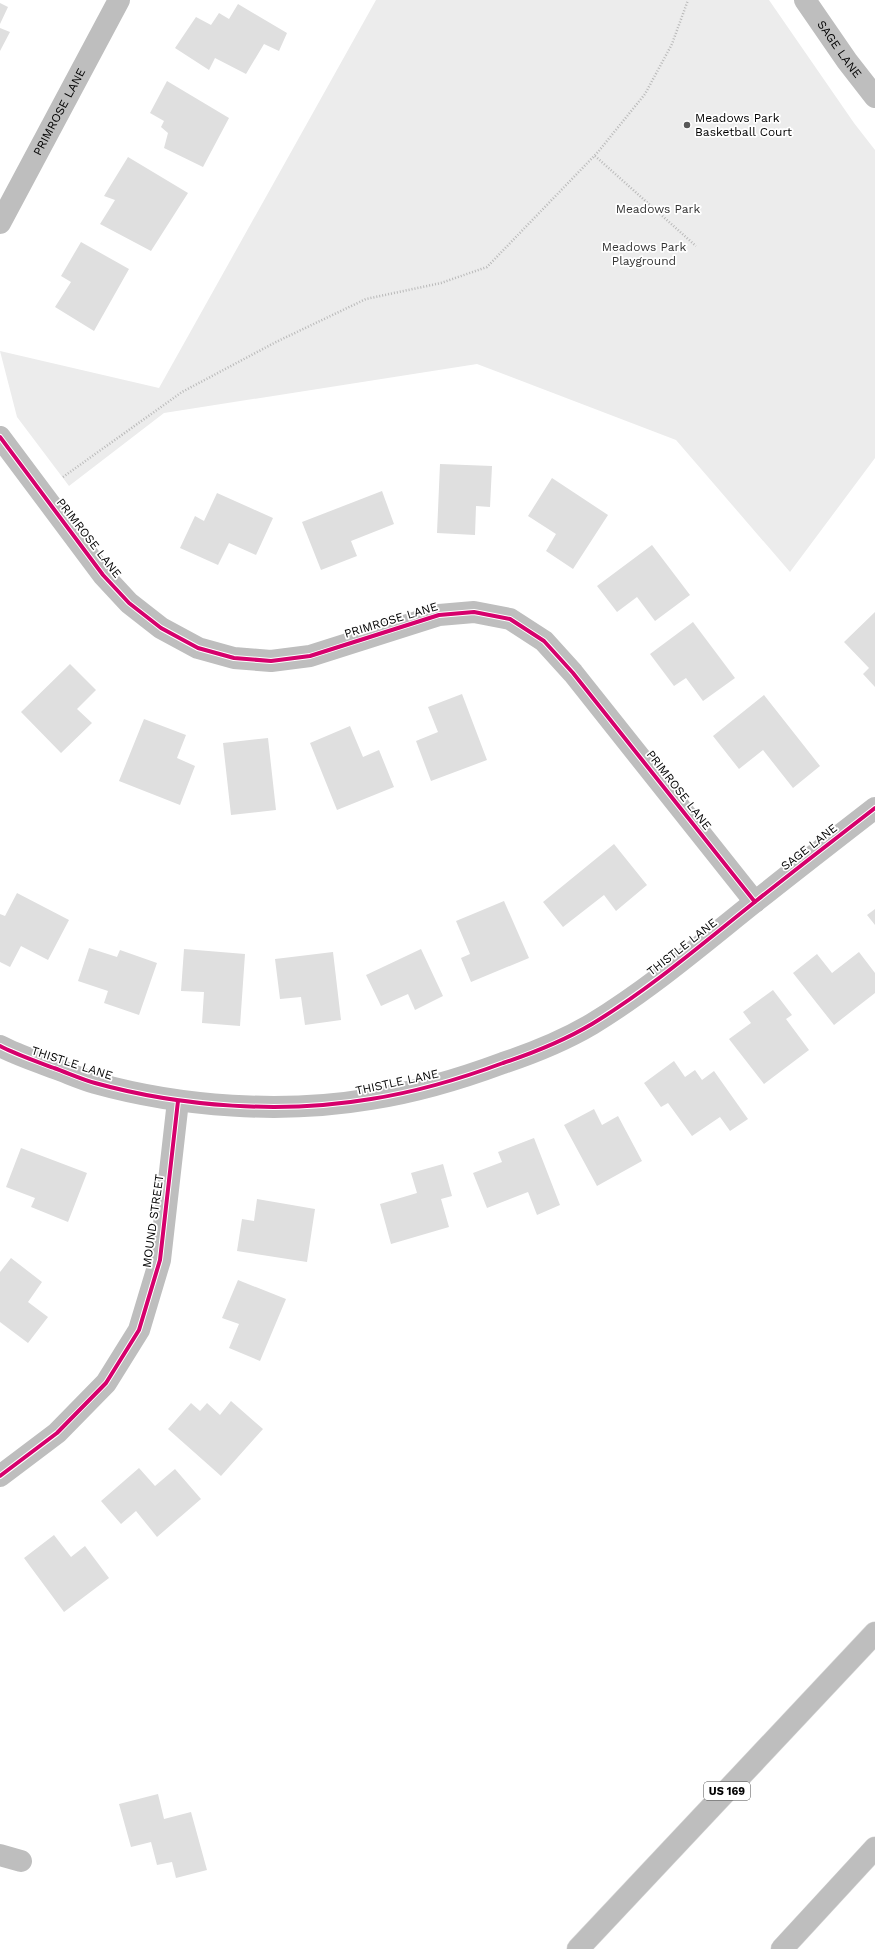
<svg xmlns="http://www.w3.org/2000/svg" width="875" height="1949" viewBox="0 0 875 1949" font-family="'Work Sans',sans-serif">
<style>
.green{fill:#ececec}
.building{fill:#dfdfdf}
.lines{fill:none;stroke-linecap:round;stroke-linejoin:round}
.highway-casing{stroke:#dbdbdb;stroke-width:23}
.path{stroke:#b9b9b9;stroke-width:2.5;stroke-dasharray:1 2;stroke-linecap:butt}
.minor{stroke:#bebebe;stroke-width:22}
.highway{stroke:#bebebe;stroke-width:22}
.cycleway-casing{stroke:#fff;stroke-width:6}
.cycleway{stroke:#d6006c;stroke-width:4}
.poi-dot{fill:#595959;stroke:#fff;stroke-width:1.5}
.labels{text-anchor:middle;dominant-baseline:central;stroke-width:3.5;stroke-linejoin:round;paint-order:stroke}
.shield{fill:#fff;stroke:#4c4c4c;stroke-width:1}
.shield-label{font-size:11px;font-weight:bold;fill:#000}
.street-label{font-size:12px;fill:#000;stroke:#fff}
.poi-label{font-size:12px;fill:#000;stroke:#fff;text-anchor:start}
.park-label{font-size:12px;fill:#333;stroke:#fff}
</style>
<rect width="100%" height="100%" fill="#fff"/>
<!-- green -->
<path class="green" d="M 376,0 L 769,0 L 854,123 L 875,150 L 875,458 L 790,572 L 676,440 L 477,364 L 164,413 L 69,486 L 17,417 L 0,351 L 159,388 Z"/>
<!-- building -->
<path class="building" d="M 0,3 L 8,7 L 0,24 Z
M 238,4 L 287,33 L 279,51 L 264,44 L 246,74 L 215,58 L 209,70 L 175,48 L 196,17 L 211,25 L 219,13 L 229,19 Z
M 0,28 L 10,32 L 0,51 Z
M 167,81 L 229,118 L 203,167 L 164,148 L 168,133 L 161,127 L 164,121 L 150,113 Z
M 128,157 L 188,193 L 151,251 L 100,224 L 115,200 L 104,196 Z
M 81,242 L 129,269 L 94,331 L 55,307 L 71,282 L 61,276 Z
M 440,464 L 492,466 L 490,507 L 476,506 L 475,535 L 437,533 Z
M 552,478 L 608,515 L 573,569 L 546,551 L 556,534 L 528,516 Z
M 382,491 L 394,524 L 351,541 L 357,556 L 321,570 L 302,522 Z
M 217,493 L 273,518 L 256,555 L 229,543 L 218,565 L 180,548 L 195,516 L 204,521 Z
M 652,545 L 690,595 L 655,621 L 637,597 L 617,612 L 597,586 Z
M 875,612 L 875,687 L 863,674 L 869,668 L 844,642 Z
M 693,622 L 735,678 L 703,701 L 686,678 L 674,686 L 650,654 Z
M 70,664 L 96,690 L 77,709 L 92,723 L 61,753 L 21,712 Z
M 462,694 L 487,760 L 431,781 L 416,741 L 438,732 L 428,707 Z
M 764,695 L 820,766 L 793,788 L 763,750 L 739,769 L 713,736 Z
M 144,719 L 186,735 L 177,758 L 195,766 L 180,805 L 119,781 Z
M 350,726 L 363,757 L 379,750 L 394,787 L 337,810 L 310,743 Z
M 268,738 L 276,810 L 231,815 L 223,743 Z
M 614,844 L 647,885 L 616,911 L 604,895 L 563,927 L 543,902 Z
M 17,893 L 69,920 L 48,960 L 21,946 L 10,967 L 0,962 L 0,914 L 5,916 Z
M 504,901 L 529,958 L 471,982 L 461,958 L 470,954 L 456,921 Z
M 875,909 L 875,925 L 867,915 Z
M 89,948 L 117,957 L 120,950 L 157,963 L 139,1015 L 104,1003 L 108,991 L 78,981 Z
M 184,949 L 245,954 L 240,1026 L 202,1023 L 204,992 L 181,991 Z
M 421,949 L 443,996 L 415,1010 L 408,994 L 381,1006 L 366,975 Z
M 333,952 L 341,1020 L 305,1025 L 301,997 L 280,999 L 275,959 Z
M 859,952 L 875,973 L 875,993 L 834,1025 L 793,973 L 817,954 L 832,973 Z
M 773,990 L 792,1015 L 786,1019 L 809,1050 L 764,1084 L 729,1039 L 751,1023 L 743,1012 Z
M 674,1061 L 685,1077 L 695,1070 L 702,1080 L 714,1071 L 748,1119 L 730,1131 L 720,1117 L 692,1136 L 668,1103 L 661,1107 L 644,1083 Z
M 594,1109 L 602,1125 L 618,1116 L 642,1161 L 597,1186 L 564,1125 Z
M 534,1138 L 560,1205 L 537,1215 L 528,1192 L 487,1208 L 473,1173 L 502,1162 L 498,1152 Z
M 21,1148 L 87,1173 L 68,1222 L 31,1207 L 35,1198 L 6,1187 Z
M 443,1164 L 452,1196 L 441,1199 L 449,1227 L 391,1244 L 380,1204 L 417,1193 L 411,1173 Z
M 257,1199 L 315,1209 L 307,1262 L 237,1251 L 242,1219 L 254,1221 Z
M 11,1258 L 42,1282 L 28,1302 L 48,1317 L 28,1343 L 0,1322 L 0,1272 Z
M 238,1280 L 286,1299 L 260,1361 L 229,1348 L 239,1324 L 222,1318 Z
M 231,1401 L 263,1429 L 221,1476 L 168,1429 L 191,1403 L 200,1411 L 207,1403 L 220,1415 Z
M 139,1468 L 155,1486 L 175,1469 L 201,1499 L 157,1537 L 136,1511 L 121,1524 L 101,1501 Z
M 54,1535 L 71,1557 L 85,1546 L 109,1578 L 64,1612 L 24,1558 Z
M 158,1794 L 164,1819 L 191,1812 L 207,1870 L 176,1878 L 172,1862 L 157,1865 L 151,1842 L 131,1847 L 119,1804 Z"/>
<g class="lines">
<!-- highway casing -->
<g class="highway-casing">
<path id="highway" d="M 578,1949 L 875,1633
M 782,1949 L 875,1848"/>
</g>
<!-- path -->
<path class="path" d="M 595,156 L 696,246
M 63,477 L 182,392 L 276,342 L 366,299 L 441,283 L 487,267 L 598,152 L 645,94 L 672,44 L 688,0"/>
<!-- minor -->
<g class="minor">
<path id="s1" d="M 805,0 L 847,61 L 875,97"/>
<path id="s2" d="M 0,223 L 119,0"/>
<path d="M 0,437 L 103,575 L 129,603 L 161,628 L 198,648 L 234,658 L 271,661 L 310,656 L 439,615 L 474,612 L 510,619 L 544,641 L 573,673 L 755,902"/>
<path d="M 0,1046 C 17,1055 36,1061 54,1068 C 68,1073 81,1079 95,1083 C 181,1107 283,1114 371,1099 C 416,1092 460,1079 503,1063 C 533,1053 565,1040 592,1024 C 651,988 702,944 756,901 C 795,870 835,839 875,808"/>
<path d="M 0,1476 L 57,1433 L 106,1383 L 139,1330 L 160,1260 L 178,1101"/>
<path d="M 0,1855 L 21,1861"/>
</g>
<!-- highway -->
<use href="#highway" class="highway"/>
<!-- cycleway casing -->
<g class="cycleway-casing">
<path id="cycleway" d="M 0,437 L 103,575 L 129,603 L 161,628 L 198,648 L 234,658 L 271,661 L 310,656 L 439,615 L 474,612 L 510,619 L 544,641 L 573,673 L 755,902
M 0,1046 C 17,1055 36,1061 54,1068 C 68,1073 81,1079 95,1083 C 181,1107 283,1114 371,1099 C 416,1092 460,1079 503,1063 C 533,1053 565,1040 592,1024 C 651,988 702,944 756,901 C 795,870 835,839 875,808
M 0,1476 L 57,1433 L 106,1383 L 139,1330 L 160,1260 L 178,1101"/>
</g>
<!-- cycleway -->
<use href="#cycleway" class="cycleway"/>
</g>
<!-- markers -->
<circle class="poi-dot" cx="687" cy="125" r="4"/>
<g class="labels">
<!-- shield labels -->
<rect class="shield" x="704" y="1782" width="46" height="18" rx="3"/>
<g class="shield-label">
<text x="727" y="1791">US 169</text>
</g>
<!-- street labels -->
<g class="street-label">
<text stroke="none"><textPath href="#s1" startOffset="60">SAGE LANE</textPath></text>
<text stroke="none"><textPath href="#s2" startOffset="126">PRIMROSE LANE</textPath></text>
<text transform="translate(89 538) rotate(52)">PRIMROSE LANE</text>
<text transform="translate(391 620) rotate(-17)">PRIMROSE LANE</text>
<text transform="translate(679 790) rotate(52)">PRIMROSE LANE</text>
<text transform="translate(809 847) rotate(-38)">SAGE LANE</text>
<text transform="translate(682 947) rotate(-38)">THISTLE LANE</text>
<text transform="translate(72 1063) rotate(18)">THISTLE LANE</text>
<text transform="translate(397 1082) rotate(-12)">THISTLE LANE</text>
<text transform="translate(153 1221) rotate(-82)">MOUND STREET</text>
</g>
<!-- poi labels -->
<g class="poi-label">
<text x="695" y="118">Meadows Park<tspan x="695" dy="14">Basketball Court</tspan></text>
</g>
<!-- park labels -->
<g class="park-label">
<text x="658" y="209">Meadows Park</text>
<text x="644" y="247">Meadows Park<tspan x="644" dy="14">Playground</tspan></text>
</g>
</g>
</svg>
